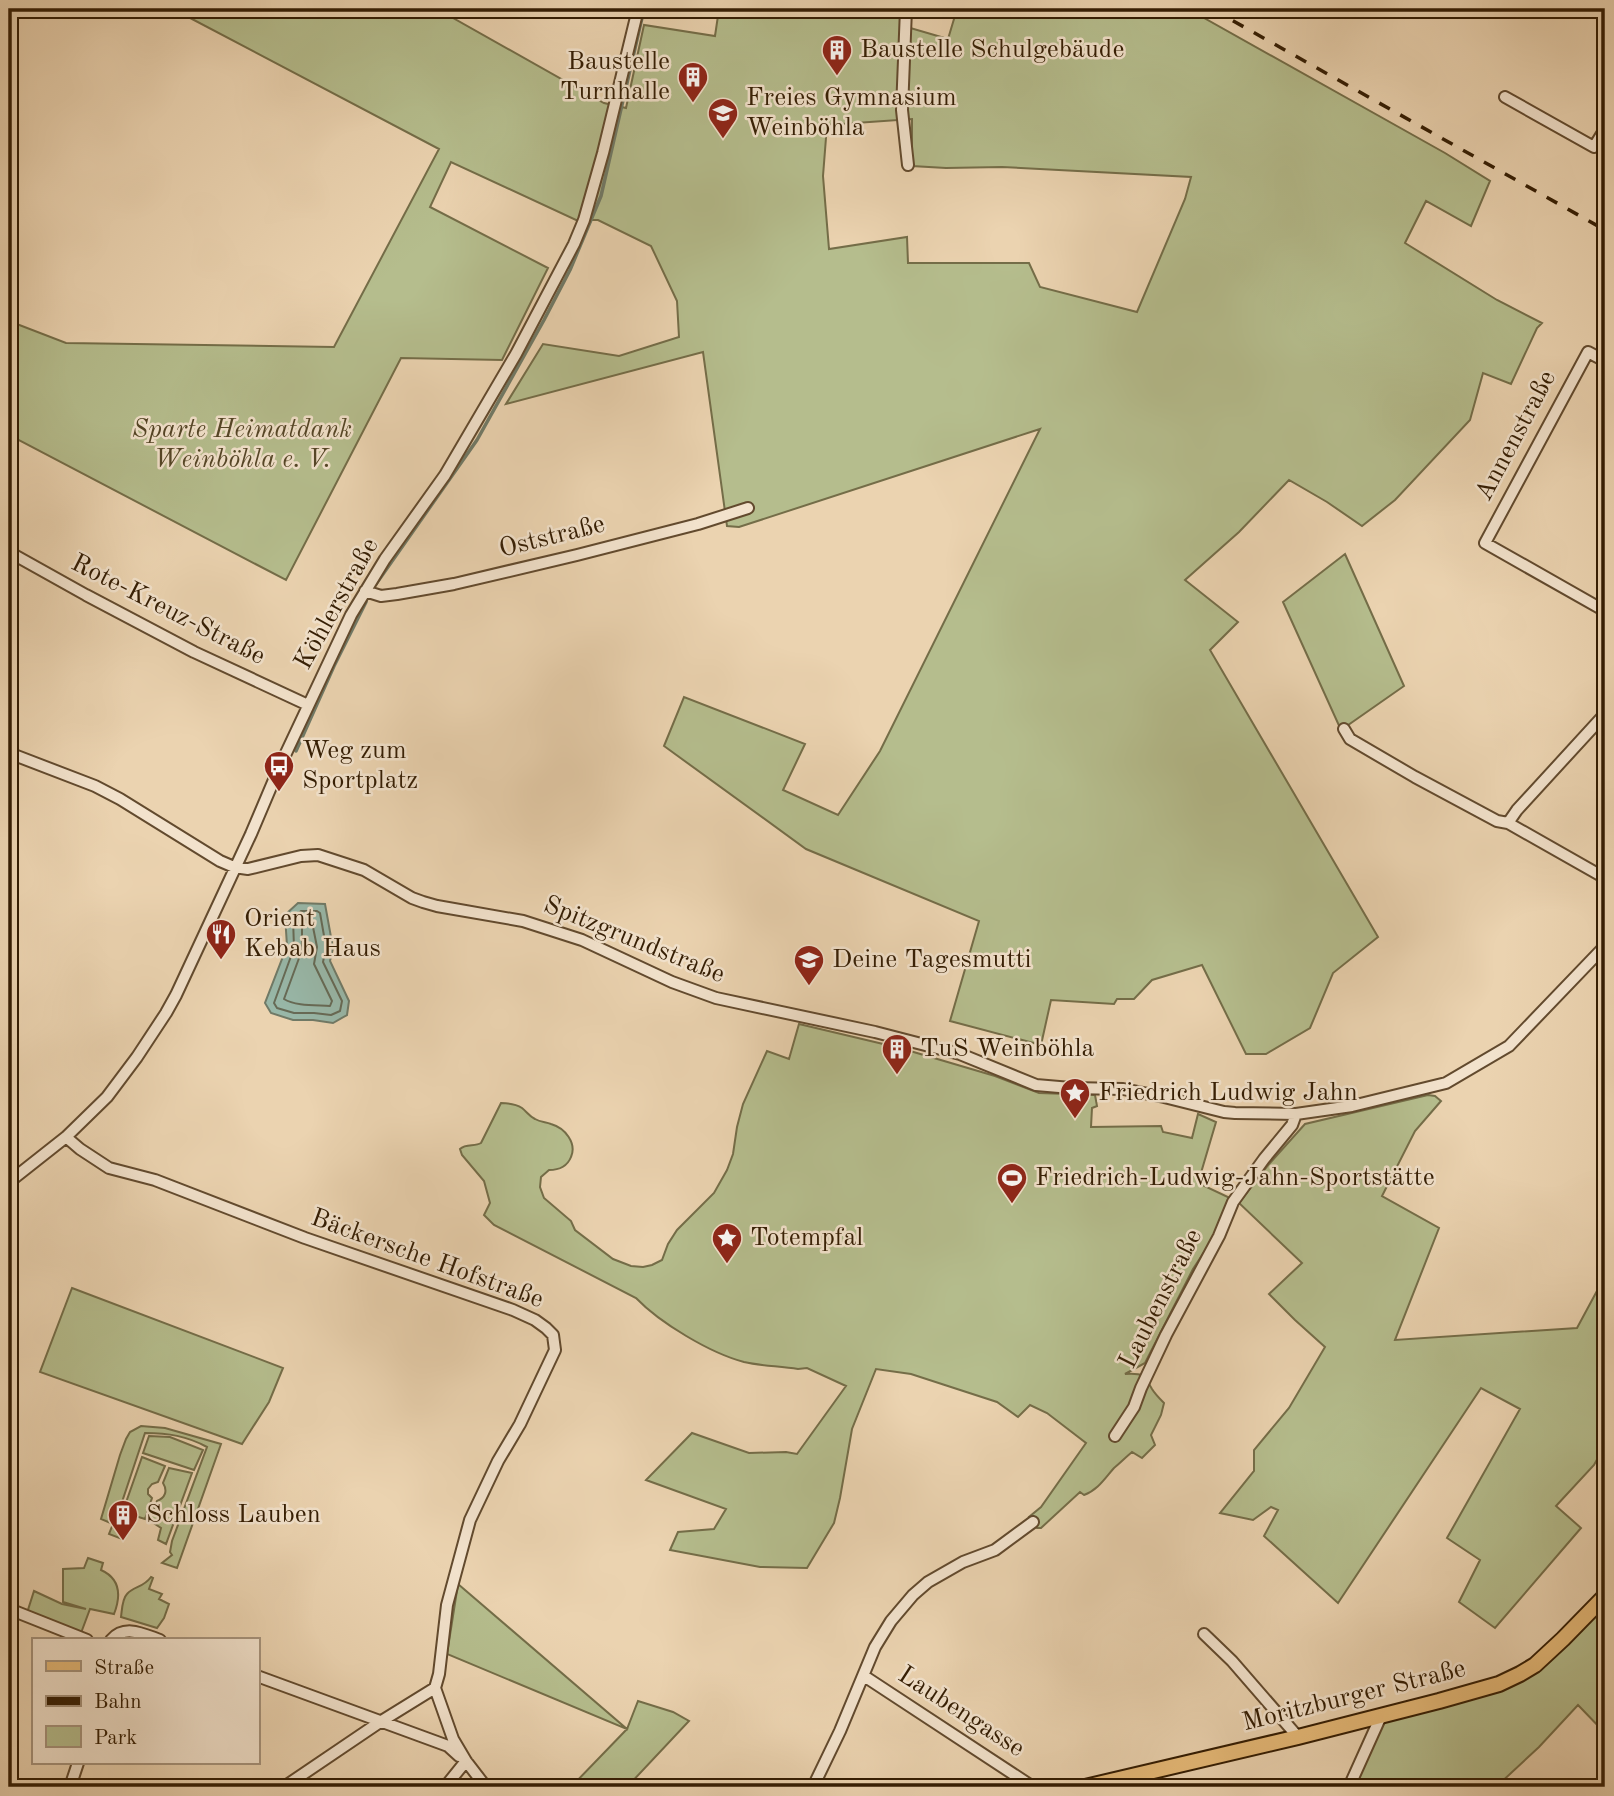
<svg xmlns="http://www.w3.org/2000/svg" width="1614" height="1796" viewBox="0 0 1614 1796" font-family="'Old Standard TT',serif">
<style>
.green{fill:#b5bd8d;stroke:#746d48;stroke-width:2;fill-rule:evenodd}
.water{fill:#98b8a9;stroke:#707a67;stroke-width:2}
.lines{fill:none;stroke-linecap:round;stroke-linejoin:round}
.shore{stroke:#666a56;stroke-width:2}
.stream{stroke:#707a67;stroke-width:3.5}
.minor-casing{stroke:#624a2e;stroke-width:14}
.major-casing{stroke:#341d03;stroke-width:18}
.minor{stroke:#f2e2cc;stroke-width:10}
.major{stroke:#e6ba78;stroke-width:14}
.rail{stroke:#341d03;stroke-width:3.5;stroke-dasharray:12 12;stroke-linecap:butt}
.labels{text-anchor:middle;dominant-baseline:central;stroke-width:5;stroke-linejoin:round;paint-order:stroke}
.poi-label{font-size:26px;fill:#341d03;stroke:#f2e2cc;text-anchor:start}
.park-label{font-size:26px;font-style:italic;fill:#544526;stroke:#f2e2cc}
.street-label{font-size:26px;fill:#341d03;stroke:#f2e2cc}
</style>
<rect width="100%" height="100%" fill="#ebd3b0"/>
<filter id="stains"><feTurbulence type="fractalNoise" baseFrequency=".00286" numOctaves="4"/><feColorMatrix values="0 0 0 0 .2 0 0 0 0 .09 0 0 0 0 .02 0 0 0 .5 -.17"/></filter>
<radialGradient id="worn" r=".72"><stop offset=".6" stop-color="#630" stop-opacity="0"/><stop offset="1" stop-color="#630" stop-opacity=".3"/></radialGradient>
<!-- green -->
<path class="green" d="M 173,9 L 437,9 L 604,103 L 626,108 L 644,25 L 715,36 L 719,9 L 900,9 L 900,25 L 948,39 L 957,9 L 1188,9 L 1445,153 L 1490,181 L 1471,226 L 1426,201 L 1405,243 L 1497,300 L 1542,323 L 1537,328 L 1511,384 L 1483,373 L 1470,420 L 1395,500 L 1362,526 L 1327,502 L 1289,480 L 1239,532 L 1185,580 L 1238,622 L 1210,650 L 1378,937 L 1333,973 L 1310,1028 L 1266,1054 L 1246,1054 L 1202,965 L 1152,980 L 1134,999 L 1117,999 L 1114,1004 L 1051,1000 L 1041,1045 L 950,1021 L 979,921 L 806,849 L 664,746 L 684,697 L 805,744 L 783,790 L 838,815 L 880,751 L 1040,429 L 739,527 L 727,526 L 703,352 L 506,404 L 543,344 L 619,356 L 679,337 L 677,301 L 651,246 L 598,220 L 576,220 L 451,162 L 430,207 L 548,268 L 502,360 L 401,358 L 286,580 L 9,435 L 9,321 L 66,343 L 334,347 L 439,149 ZM 912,119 L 912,166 L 946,168 L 1002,167 L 1191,177 L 1185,199 L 1137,312 L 1040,287 L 1029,263 L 908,263 L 907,237 L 829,249 L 823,176 L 827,125 Z
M 1345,554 L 1404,686 L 1341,730 L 1283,602 Z
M 799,1024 L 900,1048 L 995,1076 L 1039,1093 L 1095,1095 L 1097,1106 L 1092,1108 L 1091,1127 L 1161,1126 L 1163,1132 L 1192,1138 L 1198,1114 L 1216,1122 L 1198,1183 L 1230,1198 L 1214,1237 L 1193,1269 L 1145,1363 L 1125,1374 C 1143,1373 1144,1374 1152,1389 C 1155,1394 1160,1399 1164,1403 L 1161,1415 L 1151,1435 L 1155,1445 L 1142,1458 L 1132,1452 C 1126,1457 1120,1463 1114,1468 C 1105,1478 1098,1490 1084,1495 L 1080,1492 L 1041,1528 L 1037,1528 L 1029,1517 L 1041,1507 L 1086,1443 L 1047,1413 L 1030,1405 L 1018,1417 L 997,1402 L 911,1374 L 876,1369 L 852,1429 L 840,1498 L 834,1523 L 807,1568 L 760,1567 L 670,1550 L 678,1532 L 714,1529 L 726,1509 L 646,1480 L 692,1433 L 749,1453 L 786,1452 L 797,1454 L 846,1386 L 807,1368 L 798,1369 C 780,1366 761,1366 744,1362 C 710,1353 660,1323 636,1298 L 494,1225 L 484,1215 L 490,1203 L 484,1181 L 462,1155 L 460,1149 C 466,1143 475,1147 481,1143 L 501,1103 C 508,1103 516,1104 522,1108 C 527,1112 529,1116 535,1119 C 540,1122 545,1122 551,1124 C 565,1128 577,1143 571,1157 C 567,1167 559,1170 549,1170 L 541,1177 L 540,1187 L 544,1198 L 571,1221 L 575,1230 L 613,1259 L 631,1266 L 643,1267 L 652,1265 L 662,1260 L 668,1244 L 677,1230 L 714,1193 L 727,1170 L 733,1154 L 737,1127 L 743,1104 L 767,1051 L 789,1059 Z
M 1428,1095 L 1435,1096 L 1441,1101 L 1415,1131 L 1382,1196 L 1439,1228 L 1395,1340 L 1577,1328 L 1605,1276 L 1605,1445 L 1594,1465 L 1556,1506 L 1581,1528 L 1495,1628 L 1459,1602 L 1480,1560 L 1447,1538 L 1520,1409 L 1481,1388 L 1338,1603 L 1264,1536 L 1278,1510 L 1271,1507 L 1253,1520 L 1220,1513 L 1254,1471 L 1254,1450 L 1289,1408 L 1325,1347 L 1295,1320 L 1269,1294 L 1302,1263 L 1239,1203 L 1269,1164 L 1305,1124 Z
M 72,1288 L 283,1368 L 269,1402 L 242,1444 L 40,1372 Z
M 141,1426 L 165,1428 L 221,1444 L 177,1568 L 162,1563 L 172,1555 L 170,1552 L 172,1541 L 207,1447 C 187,1436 168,1433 145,1433 L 119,1511 L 119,1517 L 114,1523 L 128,1525 L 127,1530 L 125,1530 L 122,1539 L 109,1534 L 113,1524 L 101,1519 L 120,1455 L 126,1439 L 130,1432 Z
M 149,1436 L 170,1437 L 203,1450 L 194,1470 L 143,1453 Z
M 142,1457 L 165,1466 L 158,1482 L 152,1484 L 148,1489 L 148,1494 L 152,1498 L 145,1519 L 132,1515 L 130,1521 L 123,1519 L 123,1511 Z
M 169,1468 L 192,1473 L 166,1544 L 158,1540 L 161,1528 L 149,1520 L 157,1501 C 165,1498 168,1491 163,1483 Z
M 88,1558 L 103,1563 L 101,1570 C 121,1579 121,1596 114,1614 L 90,1609 L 81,1633 L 27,1613 L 34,1591 L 62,1604 L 86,1609 L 63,1602 L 63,1569 L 84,1568 Z
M 151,1577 L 153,1578 L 149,1589 L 162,1594 L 159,1599 L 169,1604 L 164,1618 L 157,1628 L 121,1617 C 122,1610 122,1599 127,1594 C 134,1586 143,1588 151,1577 Z
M 458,1584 L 627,1729 L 638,1701 L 673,1712 L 689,1721 L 627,1787 L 571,1787 L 627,1729 L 447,1654 Z
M 1605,1605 L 1605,1733 L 1578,1705 L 1539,1747 L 1496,1787 L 1354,1787 L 1383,1722 L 1483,1695 Z"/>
<!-- water -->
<path class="water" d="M 298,903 L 325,904 L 333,948 L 330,961 L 349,1001 L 347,1015 L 333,1023 L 313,1020 L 293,1020 L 271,1013 L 265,1003 L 287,946 L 285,915 Z"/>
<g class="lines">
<!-- shore -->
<path class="shore" d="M 301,911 L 317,911 L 320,913 L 326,947 L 323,962 L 342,1001 L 340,1011 L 331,1015 L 314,1013 L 294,1013 L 277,1008 L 274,1003 L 294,948 L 293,918 Z
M 304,919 L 310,920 L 312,922 L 317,947 L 314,964 L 332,1001 L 330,1006 C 316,1005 295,1006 284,999 L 302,950 L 302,923 Z"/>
<!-- stream -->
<path class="stream" d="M 376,584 L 477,440 L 544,320 L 570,270 L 601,196 L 644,9
M 296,751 L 334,666 L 366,602"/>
<!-- minor casing -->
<g class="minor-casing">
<path id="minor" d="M 906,9 L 902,110 L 908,165
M 1360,11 L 1363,9
M 1505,97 L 1594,147 L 1605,129
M 1605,361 L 1588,352 L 1485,543 L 1605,611
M 9,552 L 86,595 L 194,652 L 308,705
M 365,591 L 381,596 L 397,594 L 454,584 L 577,555 L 698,524 L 748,508
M 1344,729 L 1350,739 L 1415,777 L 1497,821 L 1508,823 L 1605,878
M 9,753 L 95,786 L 120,799 L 220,861 L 234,867 L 248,869 L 301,856 L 318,855 L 364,870 L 412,898 L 423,902 L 437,906 L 523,921 L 582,940 L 672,982 L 716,998 L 875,1032 L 960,1054 L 1036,1085 L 1071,1088 L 1123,1089 L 1164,1097 L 1224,1112 L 1235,1113 L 1296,1114 L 1352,1106 L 1446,1083 L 1509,1046 L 1605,946
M 1508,823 L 1517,810 L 1605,714
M 66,1137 L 80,1149 L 109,1168 L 155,1180 L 305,1238 L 513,1310 L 535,1320 L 546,1328 L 553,1335 L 555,1350 L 520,1424 L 498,1461 L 470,1520 L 447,1605 L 439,1674 L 435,1688 L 453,1739 L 466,1761 L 486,1787
M 9,1182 L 66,1137 L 107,1097 L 137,1057 L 166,1013 L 176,995 L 251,834 L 279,768 L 351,615 L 385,559 L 445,475 L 516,354 L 574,244 L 584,220 L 603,153 L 638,9
M 1115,1436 L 1134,1407 L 1141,1388 L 1166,1335 L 1219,1236 L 1233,1202 L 1264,1159 L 1292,1125 L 1296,1114
M 9,1609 L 87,1640
M 1204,1634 L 1232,1661 L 1298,1737
M 111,1640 C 125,1624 143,1634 160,1640
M 257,1676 L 448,1746 L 459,1756
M 864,1676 L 1033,1787
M 70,1787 L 78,1763
M 284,1787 L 380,1722 L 435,1688
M 445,1787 L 466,1761
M 813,1787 L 840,1731 L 875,1647 L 891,1621 L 913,1595 L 928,1582 L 963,1562 L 995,1550 L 1033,1522
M 1349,1787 L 1381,1716"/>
</g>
<!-- major casing -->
<g class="major-casing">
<path id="major" d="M 1085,1787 L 1298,1737 L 1439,1701 L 1499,1684 L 1520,1674 L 1535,1665 L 1563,1639 L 1605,1596"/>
</g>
<!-- minor -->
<use href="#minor" class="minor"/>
<!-- major -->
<use href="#major" class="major"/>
<!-- rail -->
<path class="rail" d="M 1212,9 L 1605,230"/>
</g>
<!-- icons -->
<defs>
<g id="building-pin" transform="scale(1.575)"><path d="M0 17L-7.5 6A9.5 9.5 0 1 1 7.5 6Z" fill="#8f2418" stroke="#f2e2cc"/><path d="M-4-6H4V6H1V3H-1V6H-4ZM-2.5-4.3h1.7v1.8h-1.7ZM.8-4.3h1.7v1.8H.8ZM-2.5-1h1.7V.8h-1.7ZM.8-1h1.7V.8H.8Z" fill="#fff"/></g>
<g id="school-pin" transform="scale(1.575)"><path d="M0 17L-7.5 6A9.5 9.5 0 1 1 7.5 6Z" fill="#8f2418" stroke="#f2e2cc"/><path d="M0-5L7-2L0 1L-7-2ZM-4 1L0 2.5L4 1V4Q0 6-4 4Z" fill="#fff"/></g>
<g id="bus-pin" transform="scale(1.575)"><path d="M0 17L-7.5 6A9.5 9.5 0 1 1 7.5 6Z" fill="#8f2418" stroke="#f2e2cc"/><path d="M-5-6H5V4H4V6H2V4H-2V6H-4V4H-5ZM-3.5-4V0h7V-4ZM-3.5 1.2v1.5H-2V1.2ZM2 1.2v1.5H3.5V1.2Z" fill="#fff"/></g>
<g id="restaurant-pin" transform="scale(1.575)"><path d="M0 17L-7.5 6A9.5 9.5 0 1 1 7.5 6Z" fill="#8f2418" stroke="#f2e2cc"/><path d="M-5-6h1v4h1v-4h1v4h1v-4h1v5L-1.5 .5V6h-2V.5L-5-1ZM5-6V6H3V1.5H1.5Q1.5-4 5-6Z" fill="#fff"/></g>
<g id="sight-pin" transform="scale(1.575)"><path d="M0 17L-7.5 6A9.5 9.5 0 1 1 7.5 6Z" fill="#8f2418" stroke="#f2e2cc"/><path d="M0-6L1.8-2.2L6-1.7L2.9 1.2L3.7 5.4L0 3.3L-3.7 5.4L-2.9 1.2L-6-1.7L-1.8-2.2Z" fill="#fff"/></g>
<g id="stadium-pin" transform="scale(1.575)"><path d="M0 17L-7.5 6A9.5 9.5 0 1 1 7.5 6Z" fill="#8f2418" stroke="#f2e2cc"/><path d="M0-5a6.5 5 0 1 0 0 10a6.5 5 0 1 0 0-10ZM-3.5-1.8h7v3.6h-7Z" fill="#fff"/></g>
</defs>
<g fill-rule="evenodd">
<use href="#building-pin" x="837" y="50"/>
<use href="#building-pin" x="693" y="77"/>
<use href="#school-pin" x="723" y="113"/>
<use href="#bus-pin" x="279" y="766"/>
<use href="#restaurant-pin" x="221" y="934"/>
<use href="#school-pin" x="809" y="960"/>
<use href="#building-pin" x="897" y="1049"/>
<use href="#sight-pin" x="1075" y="1093"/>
<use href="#stadium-pin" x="1012" y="1178"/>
<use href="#sight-pin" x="727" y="1238"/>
<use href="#building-pin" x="123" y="1515"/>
</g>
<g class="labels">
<!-- poi labels -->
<g class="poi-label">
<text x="860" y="50">Baustelle Schulgebäude</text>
<text x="670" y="62" text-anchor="end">Baustelle<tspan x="670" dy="30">Turnhalle</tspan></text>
<text x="746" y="98">Freies Gymnasium<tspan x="746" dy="30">Weinböhla</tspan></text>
<text x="302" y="751">Weg zum<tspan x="302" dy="30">Sportplatz</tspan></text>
<text x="244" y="919">Orient<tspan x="244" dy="30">Kebab Haus</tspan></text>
<text x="832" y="960">Deine Tagesmutti</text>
<text x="920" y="1049">TuS Weinböhla</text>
<text x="1098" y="1093">Friedrich Ludwig Jahn</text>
<text x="1035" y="1178">Friedrich-Ludwig-Jahn-Sportstätte</text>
<text x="750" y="1238">Totempfal</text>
<text x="146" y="1515">Schloss Lauben</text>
</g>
<!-- park labels -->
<g class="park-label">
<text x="242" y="430">Sparte Heimatdank<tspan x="242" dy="30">Weinböhla e. V.</tspan></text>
</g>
<!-- street labels -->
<g class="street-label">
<text transform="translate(1516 436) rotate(-62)">Annenstraße</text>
<text transform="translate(552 537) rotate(-14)">Oststraße</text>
<text transform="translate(337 604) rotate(-61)">Köhlerstraße</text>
<text transform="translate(168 610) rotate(27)">Rote-Kreuz-Straße</text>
<text transform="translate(634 940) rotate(22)">Spitzgrundstraße</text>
<text transform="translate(427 1259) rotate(20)">Bäckersche Hofstraße</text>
<text transform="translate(1161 1299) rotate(-63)">Laubenstraße</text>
<text transform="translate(1354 1696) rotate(-14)">Moritzburger Straße</text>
<text transform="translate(961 1712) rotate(33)">Laubengasse</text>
</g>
</g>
<!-- margin -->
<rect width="1614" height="1796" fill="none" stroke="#ebd3b0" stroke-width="35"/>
<rect x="10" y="10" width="1593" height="1775" fill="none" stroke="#341d03" stroke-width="3.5"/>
<rect x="18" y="18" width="1579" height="1761" fill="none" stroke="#341d03" stroke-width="2"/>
<!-- legend -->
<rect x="32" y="1638" width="228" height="126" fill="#f2e2cc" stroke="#a6937c" stroke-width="2"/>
<rect x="46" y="1661" width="35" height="10" fill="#e6ba78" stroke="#a6937c" stroke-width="2"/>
<text x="94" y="1674" font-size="21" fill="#341d03">Straße</text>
<rect x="46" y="1696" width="35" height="10" fill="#341d03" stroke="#a6937c" stroke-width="2"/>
<text x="94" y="1708" font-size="21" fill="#341d03">Bahn</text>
<rect x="46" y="1726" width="35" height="21" fill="#b5bd8d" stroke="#a6937c" stroke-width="2"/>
<text x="94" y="1744" font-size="21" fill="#341d03">Park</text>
<rect width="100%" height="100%" filter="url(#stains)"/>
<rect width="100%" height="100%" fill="url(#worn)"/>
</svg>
